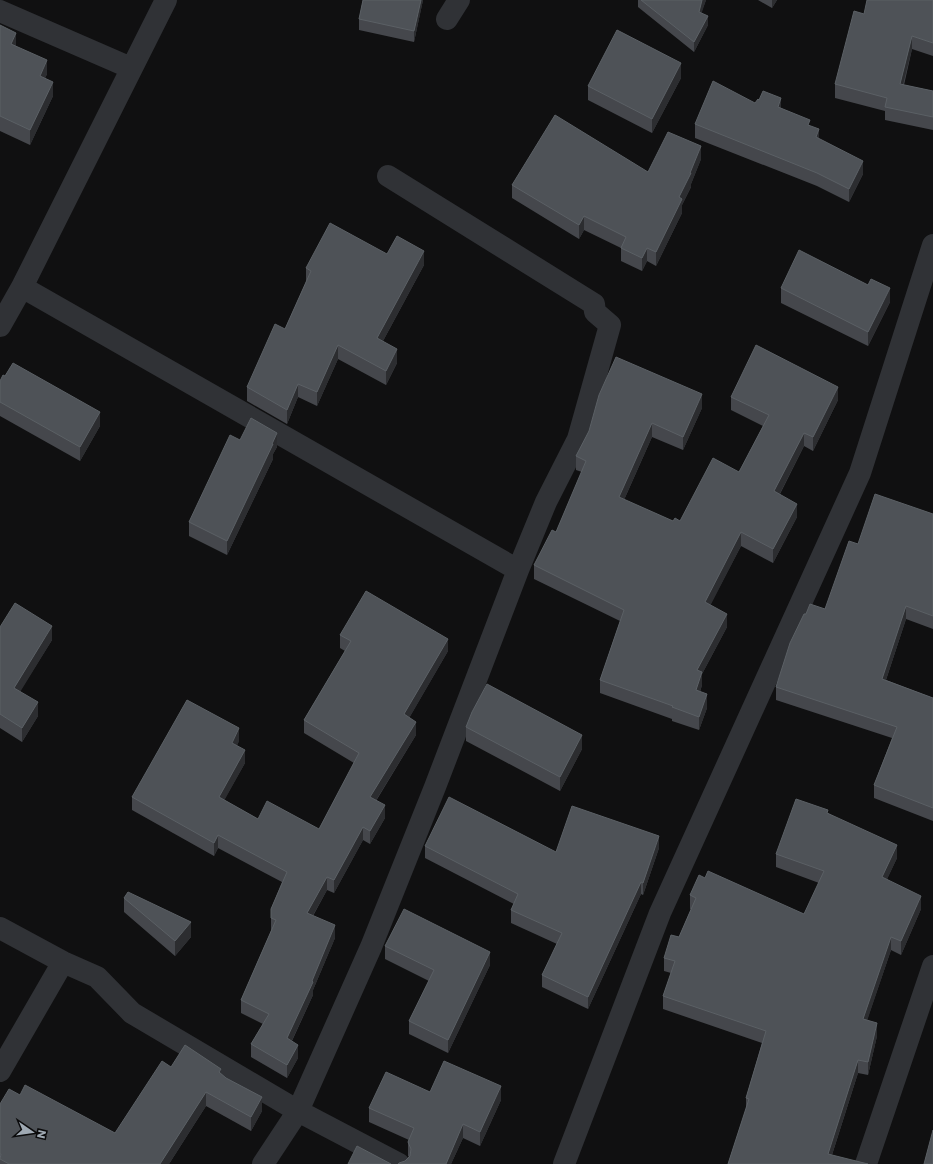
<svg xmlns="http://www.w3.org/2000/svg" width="933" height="1164" viewBox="0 0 933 1164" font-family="Poppins,sans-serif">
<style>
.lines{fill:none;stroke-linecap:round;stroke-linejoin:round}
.minor{stroke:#303236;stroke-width:22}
.wall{fill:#45474c}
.shaded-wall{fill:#2c2d30}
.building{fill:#4e5257;stroke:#5b6065}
</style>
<rect width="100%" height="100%" fill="#101011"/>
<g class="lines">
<!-- minor -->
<path class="minor" d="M 0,11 L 131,68
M 447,19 L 459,0
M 22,287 L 518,570
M 0,326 L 22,287 L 166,0
M 0,928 L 63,962 L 97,977 L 132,1013 L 298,1111 L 399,1164
M 0,1071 L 63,962
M 263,1164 L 298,1111 L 371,947 L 435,787 L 518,570 L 546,502 L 578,439 L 610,325 L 595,312 L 594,304 L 388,176
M 564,1164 L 660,913 L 860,473 L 933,245
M 866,1164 L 933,966"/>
</g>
<!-- wall -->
<path class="wall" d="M 363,0 L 423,0 L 414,42 L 359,30 L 359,19 Z
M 638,0 L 706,0 L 701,13 L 708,25 L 694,52 L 638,7 Z
M 758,0 L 777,0 L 772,8 Z
M 933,0 L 933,56 L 912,49 L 904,85 L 933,91 L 933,130 L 885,120 L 885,111 L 835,98 L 835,84 L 864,14 Z
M 0,25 L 16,46 L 47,74 L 45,78 L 53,96 L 30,145 L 0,131 Z
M 681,78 L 652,133 L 588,100 L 588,86 Z
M 755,103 L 781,108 L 810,126 L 819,139 L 863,174 L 849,202 L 817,186 L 695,138 L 695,124 Z
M 701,159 L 691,184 L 691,187 L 682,205 L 682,213 L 656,266 L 647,261 L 642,271 L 621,261 L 621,248 L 584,230 L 579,239 L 512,198 L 512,185 L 648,172 Z
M 387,254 L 424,265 L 383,341 L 397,363 L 386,385 L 338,359 L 317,406 L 298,397 L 287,424 L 247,401 L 247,387 L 285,329 L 306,282 L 306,268 Z
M 781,288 L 890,302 L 868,346 L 781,303 Z
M 0,381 L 100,426 L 80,461 L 0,416 Z
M 731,397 L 838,400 L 813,451 L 804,446 L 780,494 L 797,517 L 773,563 L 741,546 L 710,605 L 727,627 L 702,674 L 702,685 L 700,692 L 707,708 L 699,730 L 672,721 L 672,719 L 600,693 L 600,680 L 620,621 L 534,579 L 534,565 L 556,532 L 582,472 L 576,470 L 576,456 L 589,431 L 702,408 L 683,450 L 652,437 L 624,500 L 673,521 L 680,521 L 739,472 L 763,426 L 731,410 Z
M 240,440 L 277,447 L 273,454 L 273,459 L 227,555 L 189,536 L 189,522 Z
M 933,514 L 933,629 L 906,619 L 886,680 L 933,698 L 933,821 L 874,798 L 874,785 L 892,738 L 776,700 L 776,687 L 806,614 L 825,609 L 858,544 Z
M 0,627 L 52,640 L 20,691 L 38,716 L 22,742 L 0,728 Z
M 340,635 L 448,651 L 409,718 L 416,735 L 376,801 L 385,818 L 370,844 L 363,840 L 334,893 L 327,890 L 313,916 L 335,938 L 313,990 L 313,995 L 292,1041 L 298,1058 L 287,1078 L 251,1057 L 251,1044 L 263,1024 L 241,1013 L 241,1000 L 271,931 L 271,909 L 282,882 L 218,848 L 214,856 L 132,810 L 132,797 L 239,741 L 237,745 L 245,763 L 224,800 L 258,819 L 319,829 L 354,763 L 304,733 L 304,720 L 345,651 L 340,648 Z
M 466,727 L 582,749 L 560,791 L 466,741 Z
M 828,813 L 897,858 L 887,879 L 921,909 L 901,955 L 891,950 L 867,1020 L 877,1036 L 868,1075 L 858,1073 L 832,1155 L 728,1164 L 746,1109 L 746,1098 L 762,1043 L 663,1009 L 663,996 L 671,973 L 664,971 L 664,958 L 679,937 L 691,909 L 690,909 L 690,895 L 705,878 L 804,914 L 819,883 L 776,867 L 776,854 Z
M 425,846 L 556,852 L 659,848 L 643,895 L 641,894 L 588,1009 L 542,987 L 542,975 L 557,944 L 511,923 L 511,910 L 514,904 L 425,858 Z
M 124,898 L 191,937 L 175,956 L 124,912 Z
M 385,946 L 490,965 L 448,1053 L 409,1034 L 409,1021 L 429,981 L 385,959 Z
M 171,1067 L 221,1074 L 262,1111 L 251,1131 L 206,1106 L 169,1164 L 0,1164 L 0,1104 L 20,1095 L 115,1133 Z
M 430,1092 L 501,1100 L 480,1146 L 463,1138 L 451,1164 L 398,1164 L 405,1161 L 409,1157 L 408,1156 L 408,1142 L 409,1140 L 369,1122 L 369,1108 Z"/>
<!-- shaded-wall -->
<path class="shaded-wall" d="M 421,0 L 423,0 L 414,42 L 414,31 Z
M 702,0 L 706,0 L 699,21 L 699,12 Z
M 772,0 L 777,0 L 772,8 Z
M 708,16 L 708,25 L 694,52 L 694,42 Z
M 16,33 L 16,47 L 11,44 Z
M 912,36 L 912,49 L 900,97 L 900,84 Z
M 47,60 L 47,74 L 40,90 L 40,76 Z
M 681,63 L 681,78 L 652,133 L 652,119 Z
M 53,82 L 53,96 L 30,145 L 30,130 Z
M 781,98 L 781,112 L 778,107 Z
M 819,129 L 819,143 L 816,137 Z
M 701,146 L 701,159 L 691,184 L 691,187 L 682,205 L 682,213 L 656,266 L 656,252 Z
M 863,161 L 863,174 L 849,202 L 849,189 Z
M 584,216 L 584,230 L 579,239 L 579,225 Z
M 647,248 L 647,261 L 642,271 L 642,258 Z
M 424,251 L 424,265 L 377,352 L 377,338 Z
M 890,288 L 890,302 L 868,346 L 868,332 Z
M 338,345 L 338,359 L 317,406 L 317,392 Z
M 397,349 L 397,363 L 386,385 L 386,371 Z
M 298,384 L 298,397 L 287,424 L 287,410 Z
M 838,387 L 838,400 L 813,451 L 813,437 Z
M 702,394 L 702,408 L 683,450 L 683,437 Z
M 100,412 L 100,426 L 80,461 L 80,447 Z
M 652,423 L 652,437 L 619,511 L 619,497 Z
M 277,433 L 277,447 L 273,454 L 273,459 L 227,555 L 227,541 Z
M 804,433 L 804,446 L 774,505 L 774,491 Z
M 797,504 L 797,517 L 773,563 L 773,549 Z
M 741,532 L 741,546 L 705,616 L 705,602 Z
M 906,606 L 906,619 L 882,692 L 882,679 Z
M 727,614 L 727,627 L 702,674 L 702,685 L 696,704 L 696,690 L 697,670 Z
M 52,626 L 52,640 L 14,702 L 14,688 Z
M 448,639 L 448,651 L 404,727 L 404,714 Z
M 707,694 L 707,708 L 699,730 L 699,717 Z
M 38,702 L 38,716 L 22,742 L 22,728 Z
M 416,722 L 416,735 L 370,810 L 370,797 Z
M 239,728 L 239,741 L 232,756 L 232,743 Z
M 582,735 L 582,749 L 560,791 L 560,777 Z
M 245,750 L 245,763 L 219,810 L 219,797 Z
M 385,805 L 385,818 L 370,844 L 370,831 Z
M 363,827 L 363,840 L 334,893 L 334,880 Z
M 218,835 L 218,848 L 214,856 L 214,843 Z
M 659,836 L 659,848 L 643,895 L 643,883 Z
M 897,845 L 897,858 L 882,890 L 882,877 Z
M 327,877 L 327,890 L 307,926 L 307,913 Z
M 641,882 L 641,894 L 588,1009 L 588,997 Z
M 921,896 L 921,909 L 901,955 L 901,941 Z
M 191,922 L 191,937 L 175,956 L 175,941 Z
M 335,925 L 335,938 L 313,990 L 313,995 L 287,1051 L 287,1038 Z
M 891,937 L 891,950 L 863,1033 L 863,1019 Z
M 490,952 L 490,965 L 448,1053 L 448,1040 Z
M 877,1023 L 877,1036 L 868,1075 L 868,1062 Z
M 298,1045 L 298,1058 L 287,1078 L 287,1065 Z
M 858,1060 L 858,1073 L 829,1164 L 828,1154 Z
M 501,1086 L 501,1100 L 480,1146 L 480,1132 Z
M 206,1092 L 206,1106 L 169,1164 L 160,1164 Z
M 262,1097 L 262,1111 L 251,1131 L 251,1117 Z
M 463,1124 L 463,1138 L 451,1164 L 446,1164 Z"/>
<!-- building -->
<path class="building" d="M 363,0 L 421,0 L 414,31 L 359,19 Z
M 641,0 L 702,0 L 699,12 L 708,16 L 694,42 Z
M 867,0 L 933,0 L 933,43 L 912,36 L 900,84 L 933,91 L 933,117 L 885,107 L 887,98 L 835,84 L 854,11 L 864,14 Z
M 0,25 L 16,33 L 11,44 L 47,60 L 40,76 L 53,82 L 30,130 L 0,116 Z
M 617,30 L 681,63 L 652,119 L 588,86 Z
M 713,81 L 755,103 L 758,99 L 759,100 L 763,91 L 781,98 L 778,107 L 810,120 L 808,125 L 819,129 L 816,137 L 863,161 L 849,189 L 817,173 L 695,124 Z
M 555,115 L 648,172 L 668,132 L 701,146 L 690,173 L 691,173 L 679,197 L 682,199 L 656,252 L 647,248 L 642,258 L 621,248 L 626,237 L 584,216 L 579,225 L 512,185 Z
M 330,223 L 387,254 L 397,236 L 424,251 L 377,338 L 397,349 L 386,371 L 338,345 L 317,392 L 298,384 L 287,410 L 247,387 L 275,324 L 285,329 L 311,271 L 306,268 Z
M 799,250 L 868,285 L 871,279 L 890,288 L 868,332 L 781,288 Z
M 756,345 L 838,387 L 813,437 L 804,433 L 774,491 L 797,504 L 773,549 L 741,532 L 705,602 L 727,614 L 697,670 L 702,672 L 696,690 L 707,694 L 699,717 L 672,707 L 673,706 L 600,680 L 624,610 L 534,565 L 552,530 L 556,532 L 586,461 L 576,456 L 589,431 L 599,395 L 616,357 L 702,394 L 683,437 L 652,423 L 619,497 L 673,521 L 675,518 L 680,521 L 713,458 L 739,472 L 769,415 L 731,397 Z
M 13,363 L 100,412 L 80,447 L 0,402 L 0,381 L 3,375 L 5,376 Z
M 251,418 L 277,433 L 272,444 L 273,444 L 227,541 L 189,522 L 230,435 L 240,440 Z
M 875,494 L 933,514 L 933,616 L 906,606 L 882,679 L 933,698 L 933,808 L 874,785 L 897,727 L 776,687 L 790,643 L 804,614 L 806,614 L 810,604 L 825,609 L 849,541 L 858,544 Z
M 366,591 L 448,639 L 404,714 L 416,722 L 370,797 L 385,805 L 370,831 L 363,827 L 334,880 L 327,877 L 307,913 L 335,925 L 312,981 L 313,982 L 287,1038 L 298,1045 L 287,1065 L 251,1044 L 269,1014 L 241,1000 L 276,920 L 271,918 L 271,909 L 287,872 L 218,835 L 214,843 L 132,797 L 187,700 L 239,728 L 232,743 L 245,750 L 219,797 L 258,819 L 267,801 L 319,829 L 359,753 L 304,720 L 351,641 L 340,635 Z
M 15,603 L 52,626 L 14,688 L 38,702 L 22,728 L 0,714 L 0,627 Z
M 487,684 L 582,735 L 560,777 L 466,727 L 472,712 Z
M 449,797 L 556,852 L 572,806 L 659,836 L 643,883 L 641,882 L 588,997 L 542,975 L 562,933 L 511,910 L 518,894 L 425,846 Z
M 796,799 L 828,810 L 827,813 L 897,845 L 882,877 L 921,896 L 901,941 L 891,937 L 863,1019 L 877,1023 L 868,1062 L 858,1060 L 828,1154 L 868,1164 L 728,1164 L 749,1099 L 746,1098 L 766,1031 L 663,996 L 675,961 L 664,958 L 671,935 L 679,937 L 696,898 L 690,895 L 699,875 L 705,878 L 708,871 L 804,914 L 824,871 L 776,854 Z
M 128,892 L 191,922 L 175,941 L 124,898 Z
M 404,909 L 490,952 L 448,1040 L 409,1021 L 434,970 L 385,946 Z
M 185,1045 L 221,1069 L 219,1072 L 226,1078 L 262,1097 L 251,1117 L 206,1092 L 160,1164 L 9,1164 L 0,1159 L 1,1154 L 0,1154 L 0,1104 L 9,1089 L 20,1095 L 25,1085 L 115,1133 L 162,1061 L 171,1067 Z
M 444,1061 L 501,1086 L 480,1132 L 463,1124 L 446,1164 L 398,1164 L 399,1163 L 405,1161 L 410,1156 L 411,1149 L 408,1142 L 414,1128 L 369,1108 L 386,1072 L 430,1092 Z
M 933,1130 L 933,1164 L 924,1164 Z
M 357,1146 L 391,1164 L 348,1164 Z"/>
<!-- north arrow -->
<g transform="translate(32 1132) rotate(103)" stroke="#0b0b0c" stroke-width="3" paint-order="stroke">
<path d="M0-3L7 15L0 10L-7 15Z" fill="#9fa9b3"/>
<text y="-6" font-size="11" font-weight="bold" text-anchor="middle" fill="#9fa9b3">N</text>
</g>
</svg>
